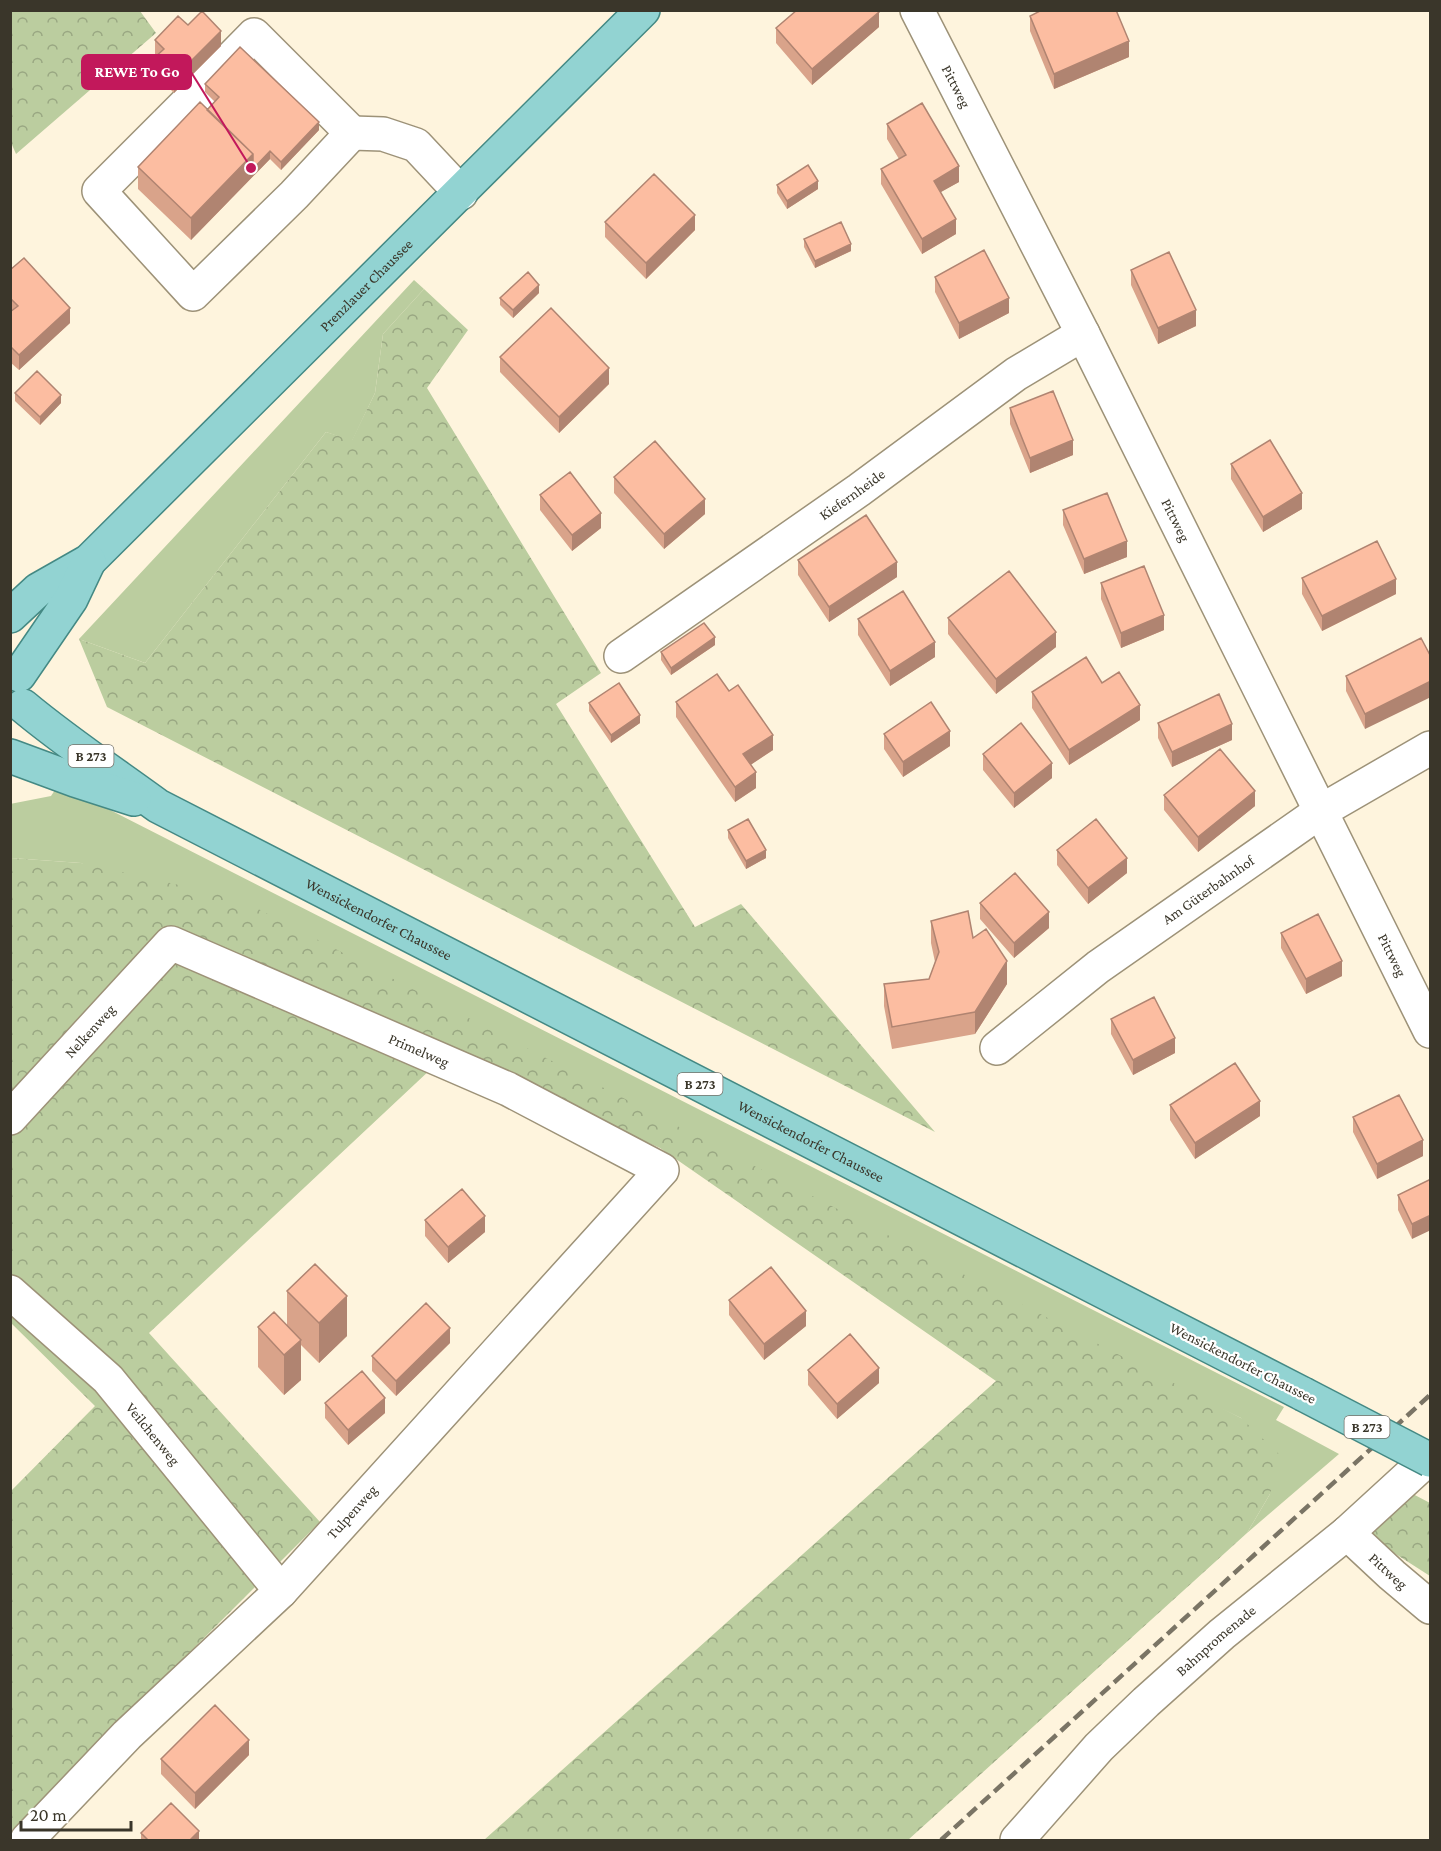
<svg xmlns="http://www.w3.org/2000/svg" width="1441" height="1851" viewBox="0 0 1441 1851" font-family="'Crimson Pro',serif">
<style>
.grass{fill:#bbcd9f}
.forest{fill:url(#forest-crowns)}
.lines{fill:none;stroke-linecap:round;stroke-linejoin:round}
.minor-casing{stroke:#9d9278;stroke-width:36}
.major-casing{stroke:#448984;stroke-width:36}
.minor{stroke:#fff;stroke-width:33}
.major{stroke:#92d3d2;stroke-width:33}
.rail{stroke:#7a7465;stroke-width:4.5;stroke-dasharray:12 6;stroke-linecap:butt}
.major-bridge-casing{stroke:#448984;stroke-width:36;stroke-linecap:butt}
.major-bridge{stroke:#92d3d2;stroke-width:33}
.wall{fill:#d9a38a}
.shaded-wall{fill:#b08471}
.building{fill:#fcbda1;stroke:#b08471;stroke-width:1.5}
.labels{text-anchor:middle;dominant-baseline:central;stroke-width:4.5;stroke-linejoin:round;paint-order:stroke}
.shield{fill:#fff;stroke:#75726a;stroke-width:1.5}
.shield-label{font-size:14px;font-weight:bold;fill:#3a362a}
.street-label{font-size:15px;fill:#3a362a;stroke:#fff}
.leader{fill:none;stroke:#c2185b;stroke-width:2}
.callout-dot{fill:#c2185b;stroke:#fff;stroke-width:2}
.callout{fill:#c2185b;stroke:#c2185b;stroke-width:2}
.callout-label{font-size:16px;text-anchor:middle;font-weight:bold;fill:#fff}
</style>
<defs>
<pattern id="forest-crowns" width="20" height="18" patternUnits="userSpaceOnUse" patternTransform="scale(1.5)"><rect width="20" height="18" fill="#bbcd9f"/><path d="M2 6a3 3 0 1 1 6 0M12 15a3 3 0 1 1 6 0" fill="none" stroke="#99a782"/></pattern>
</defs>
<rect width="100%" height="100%" fill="#fef4dd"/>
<!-- grass -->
<path class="grass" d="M 414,280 L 424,289 L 383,334 L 375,393 L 352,441 L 326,432 L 145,663 L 79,639 Z
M 59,784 L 1284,1407 L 1276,1420 L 1339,1454 L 1247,1533 L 1270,1494 L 1241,1418 L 81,863 L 11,858 L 10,804 L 51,796 Z"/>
<!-- forest -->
<path class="forest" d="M 10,11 L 140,11 L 156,33 L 16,154 L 10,140 Z
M 424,289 L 468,330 L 427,388 L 601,673 L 556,704 L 695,927 L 741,904 L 935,1132 L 107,707 L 79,639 L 145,663 L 326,432 L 352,440 L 375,393 L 383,334 Z
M 11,858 L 81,863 L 237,898 L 1241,1418 L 1281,1456 L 1270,1494 L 1247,1533 L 908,1840 L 484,1840 L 996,1381 L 660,1148 L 447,1054 L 149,1333 L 320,1522 L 11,1831 L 11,1491 L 95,1406 L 11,1323 Z
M 1411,1493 L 1430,1503 L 1430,1576 L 1366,1535 Z"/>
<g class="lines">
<!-- minor casing -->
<g class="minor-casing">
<g id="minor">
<path id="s1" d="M 917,10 L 1083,334 L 1430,1031"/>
<path d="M 194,96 L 99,191 L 193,294 L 294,195 L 352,133 L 254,35 L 194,96 L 212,113"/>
<path d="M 352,133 L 383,134 L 416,145 L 461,193"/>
<path id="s2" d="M 621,656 L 859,490 L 1016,374 L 1083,334"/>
<path id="s3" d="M 997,1048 L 1098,967 L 1321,811 L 1430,748"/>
<path id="s4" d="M 10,1118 L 171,943 L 508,1089 L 662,1170 L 281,1591 L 127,1735 L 27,1840"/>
<path id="s5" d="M 10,1292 L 108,1379 L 281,1591"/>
<path id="s6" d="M 1347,1533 L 1392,1575 L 1430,1607"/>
<path id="s7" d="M 1017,1840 L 1099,1747 L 1146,1702 L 1222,1634 L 1347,1533 L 1430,1457"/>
</g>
</g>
<!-- major casing -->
<g class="major-casing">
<g id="major">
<path id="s8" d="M 10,616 L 38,590 L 89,561 L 643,10"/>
<path d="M 19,675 L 71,599 L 89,561"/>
<path id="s9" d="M 23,706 C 66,742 113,773 158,806 L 1303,1394"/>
<path d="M 10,756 L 75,780 L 134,799"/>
</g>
</g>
<!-- minor -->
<use href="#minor" class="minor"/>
<!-- major -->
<use href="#major" class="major"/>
<!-- rail -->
<path class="rail" d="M 941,1840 L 1430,1395"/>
<!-- major-bridge casing -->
<g class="major-bridge-casing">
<path id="major-bridge" d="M 1303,1394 L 1430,1460"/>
</g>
<!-- major-bridge -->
<use href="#major-bridge" class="major-bridge"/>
</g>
<!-- wall -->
<path class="wall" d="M 1030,16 L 1129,57 L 1054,89 L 1030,31 Z
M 188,25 L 221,46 L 174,93 L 154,73 L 154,58 L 156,56 L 155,55 L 155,40 Z
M 879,27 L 812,85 L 776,43 L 776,28 Z
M 205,84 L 319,130 L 281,170 L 270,159 L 191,240 L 138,189 L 138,167 L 207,110 L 215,102 L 205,92 Z
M 887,124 L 959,182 L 940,192 L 956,234 L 922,254 L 881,184 L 881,169 L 899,159 L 887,139 Z
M 777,185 L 818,189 L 787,209 L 777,193 Z
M 605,222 L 695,230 L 646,279 L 605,237 Z
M 804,239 L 851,251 L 815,268 L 804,247 Z
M 10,270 L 70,323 L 19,370 L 10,362 Z
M 1131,270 L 1196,326 L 1158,344 L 1131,285 Z
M 935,277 L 1009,313 L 959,339 L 935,292 Z
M 539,293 L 513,318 L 500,305 L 500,298 Z
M 500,357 L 609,384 L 559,433 L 500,372 Z
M 15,393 L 61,403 L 40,425 L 15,401 Z
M 1010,408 L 1073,455 L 1030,473 L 1010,424 Z
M 1231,464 L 1302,509 L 1263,532 L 1231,479 Z
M 614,477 L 705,514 L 664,549 L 614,493 Z
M 540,495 L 601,528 L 572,551 L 540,510 Z
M 1063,510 L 1127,557 L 1084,574 L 1063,525 Z
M 798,560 L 897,577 L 829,622 L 798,575 Z
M 1302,578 L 1396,594 L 1322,631 L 1302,594 Z
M 1101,583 L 1164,630 L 1121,648 L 1101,599 Z
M 948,618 L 1056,647 L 996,694 L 948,634 Z
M 858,619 L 935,657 L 890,686 L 858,635 Z
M 1421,638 L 1365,729 L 1346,691 L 1346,676 Z
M 715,645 L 671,675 L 661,660 L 661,652 Z
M 1102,683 L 1140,720 L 1069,765 L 1032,708 L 1032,692 Z
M 729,691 L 773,750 L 750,765 L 756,788 L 735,802 L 676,717 L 676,702 Z
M 589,703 L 640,723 L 611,743 L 589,711 Z
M 1158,723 L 1232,740 L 1172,767 L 1158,738 Z
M 884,734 L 950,746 L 903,777 L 884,749 Z
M 983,754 L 1052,778 L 1014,808 L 983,770 Z
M 1164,795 L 1255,806 L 1198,852 L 1164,810 Z
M 728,830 L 766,858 L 746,869 L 728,838 Z
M 1057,850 L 1127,873 L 1088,904 L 1057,865 Z
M 980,903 L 1049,928 L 1014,958 L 980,919 Z
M 931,921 L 973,938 L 1007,984 L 975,1034 L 892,1049 L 884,1006 L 884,984 L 929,979 L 935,962 L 931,943 Z
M 1281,933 L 1342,976 L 1306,994 L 1281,948 Z
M 1111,1019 L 1175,1053 L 1133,1075 L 1111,1034 Z
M 1170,1105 L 1260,1116 L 1195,1159 L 1170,1120 Z
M 1353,1117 L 1423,1156 L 1377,1179 L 1353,1132 Z
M 1431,1179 L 1412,1239 L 1398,1210 L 1398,1195 Z
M 425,1220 L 485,1232 L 448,1263 L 425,1236 Z
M 287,1291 L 347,1336 L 319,1363 L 301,1345 L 301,1380 L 284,1395 L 258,1367 L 258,1327 L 287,1325 Z
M 729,1300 L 806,1326 L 764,1360 L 729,1315 Z
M 450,1343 L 396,1396 L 372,1371 L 372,1356 Z
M 808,1370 L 879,1383 L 837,1419 L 808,1385 Z
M 325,1403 L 385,1413 L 348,1445 L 325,1418 Z
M 249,1755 L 195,1809 L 161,1774 L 161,1759 Z
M 141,1833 L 199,1840 L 141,1840 Z"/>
<!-- shaded-wall -->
<path class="shaded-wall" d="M 879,12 L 879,27 L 812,85 L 812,69 Z
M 221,31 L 221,46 L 174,93 L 174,78 Z
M 1129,41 L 1129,57 L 1054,89 L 1054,74 Z
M 319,122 L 319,130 L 281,170 L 281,162 Z
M 270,151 L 270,159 L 191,240 L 191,218 L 253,154 Z
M 959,166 L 959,182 L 934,196 L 934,181 Z
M 818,181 L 818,189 L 787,209 L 787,201 Z
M 695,215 L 695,230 L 646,279 L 646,263 Z
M 956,219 L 956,234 L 922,254 L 922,239 Z
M 851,244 L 851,251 L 815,268 L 815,261 Z
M 539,285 L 539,293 L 513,318 L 513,310 Z
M 1009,298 L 1009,313 L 959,339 L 959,323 Z
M 70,308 L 70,323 L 19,370 L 19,355 Z
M 1196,310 L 1196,326 L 1158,344 L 1158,328 Z
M 609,368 L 609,384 L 559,433 L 559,417 Z
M 61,395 L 61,403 L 40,425 L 40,417 Z
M 1073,440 L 1073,455 L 1030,473 L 1030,458 Z
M 1302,493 L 1302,509 L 1263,532 L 1263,517 Z
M 705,499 L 705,514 L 664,549 L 664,534 Z
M 601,513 L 601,528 L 572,551 L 572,535 Z
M 1127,541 L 1127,557 L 1084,574 L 1084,559 Z
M 897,562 L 897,577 L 829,622 L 829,607 Z
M 1396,579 L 1396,594 L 1322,631 L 1322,616 Z
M 1164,615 L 1164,630 L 1121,648 L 1121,633 Z
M 1056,632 L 1056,647 L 996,694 L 996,679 Z
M 715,637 L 715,645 L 671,675 L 671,668 Z
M 935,642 L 935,657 L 890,686 L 890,671 Z
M 1431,681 L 1431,697 L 1365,729 L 1365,714 Z
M 1140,705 L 1140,720 L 1069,765 L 1069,750 Z
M 640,715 L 640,723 L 611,743 L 611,735 Z
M 1232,724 L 1232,740 L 1172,767 L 1172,752 Z
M 950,731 L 950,746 L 903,777 L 903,762 Z
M 773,735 L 773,750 L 743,770 L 743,754 Z
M 1052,763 L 1052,778 L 1014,808 L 1014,793 Z
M 756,772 L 756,788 L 735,802 L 735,787 Z
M 1255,791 L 1255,806 L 1198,852 L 1198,837 Z
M 766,850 L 766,858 L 746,869 L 746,861 Z
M 1127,858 L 1127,873 L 1088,904 L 1088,888 Z
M 1049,912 L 1049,928 L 1014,958 L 1014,943 Z
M 1007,961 L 1007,984 L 975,1034 L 975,1012 Z
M 1342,961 L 1342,976 L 1306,994 L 1306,979 Z
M 1175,1038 L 1175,1053 L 1133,1075 L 1133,1060 Z
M 1260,1101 L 1260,1116 L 1195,1159 L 1195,1143 Z
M 1423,1140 L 1423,1156 L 1377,1179 L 1377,1164 Z
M 1431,1215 L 1431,1230 L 1412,1239 L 1412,1224 Z
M 485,1216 L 485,1232 L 448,1263 L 448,1247 Z
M 347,1296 L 347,1336 L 319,1363 L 319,1323 Z
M 806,1311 L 806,1326 L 764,1360 L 764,1344 Z
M 450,1328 L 450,1343 L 396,1396 L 396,1381 Z
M 301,1340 L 301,1380 L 284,1395 L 284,1355 Z
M 879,1368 L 879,1383 L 837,1419 L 837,1404 Z
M 12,1386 L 12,1426 L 10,1427 L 10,1387 Z
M 385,1398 L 385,1413 L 348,1445 L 348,1430 Z
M 249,1740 L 249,1755 L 195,1809 L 195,1793 Z
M 199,1831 L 199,1840 L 190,1840 Z"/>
<!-- building -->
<path class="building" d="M 797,10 L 878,10 L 879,12 L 812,69 L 776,28 Z
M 1042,10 L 1116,10 L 1129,41 L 1054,74 L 1030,16 Z
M 202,11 L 221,31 L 174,78 L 154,58 L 164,49 L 155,40 L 178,16 L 188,25 Z
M 240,47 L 319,122 L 281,162 L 270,151 L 253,169 L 253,154 L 207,110 L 219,97 L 205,84 Z
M 200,102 L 253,154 L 191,218 L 138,167 Z
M 922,103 L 959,166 L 934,181 L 956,219 L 922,239 L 881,169 L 906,155 L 887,124 Z
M 808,165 L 818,181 L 787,201 L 777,185 Z
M 654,174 L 695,215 L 646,263 L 605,222 Z
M 841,222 L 851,244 L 815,261 L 804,239 Z
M 984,250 L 1009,298 L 959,323 L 935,277 Z
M 1169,252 L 1196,310 L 1158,328 L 1131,270 Z
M 24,258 L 70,308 L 19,355 L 10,346 L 10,312 L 18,306 L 10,298 L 10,270 Z
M 528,272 L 539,285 L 513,310 L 500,298 Z
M 551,308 L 609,368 L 559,417 L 500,357 Z
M 37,371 L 61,395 L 40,417 L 15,393 Z
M 1053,391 L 1073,440 L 1030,458 L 1010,408 Z
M 1270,440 L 1302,493 L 1263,517 L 1231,464 Z
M 655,441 L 705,499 L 664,534 L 614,477 Z
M 570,472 L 601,513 L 572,535 L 540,495 Z
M 1107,493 L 1127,541 L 1084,559 L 1063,510 Z
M 866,515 L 897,562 L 829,607 L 798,560 Z
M 1377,541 L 1396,579 L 1322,616 L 1302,578 Z
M 1144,566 L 1164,615 L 1121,633 L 1101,583 Z
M 1009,571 L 1056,632 L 996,679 L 948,618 Z
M 903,591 L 935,642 L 890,671 L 858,619 Z
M 704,623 L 715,637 L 671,668 L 661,652 Z
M 1421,638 L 1431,657 L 1431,681 L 1365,714 L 1346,676 Z
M 1086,657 L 1102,683 L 1119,672 L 1140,705 L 1069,750 L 1032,692 Z
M 717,674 L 729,691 L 738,685 L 773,735 L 743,754 L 756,772 L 735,787 L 676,702 Z
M 619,683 L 640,715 L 611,735 L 589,703 Z
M 1219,694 L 1232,724 L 1172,752 L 1158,723 Z
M 931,702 L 950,731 L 903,762 L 884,734 Z
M 1021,723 L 1052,763 L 1014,793 L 983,754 Z
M 1220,749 L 1255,791 L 1198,837 L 1164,795 Z
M 748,819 L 766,850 L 746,861 L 728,830 Z
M 1096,819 L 1127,858 L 1088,888 L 1057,850 Z
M 1015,873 L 1049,912 L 1014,943 L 980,903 Z
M 968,911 L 973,938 L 986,929 L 1007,961 L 975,1012 L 892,1027 L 884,984 L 929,979 L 939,952 L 931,921 Z
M 1318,914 L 1342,961 L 1306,979 L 1281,933 Z
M 1154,997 L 1175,1038 L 1133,1060 L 1111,1019 Z
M 1235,1063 L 1260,1101 L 1195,1143 L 1170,1105 Z
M 1399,1095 L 1423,1140 L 1377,1164 L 1353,1117 Z
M 1431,1179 L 1431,1215 L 1412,1224 L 1398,1195 Z
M 462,1189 L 485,1216 L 448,1247 L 425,1220 Z
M 315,1264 L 347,1296 L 319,1323 L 287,1291 Z
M 771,1267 L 806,1311 L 764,1344 L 729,1300 Z
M 426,1303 L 450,1328 L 396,1381 L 372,1356 Z
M 274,1312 L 301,1340 L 284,1355 L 258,1327 Z
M 850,1334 L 879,1368 L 837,1404 L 808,1370 Z
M 362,1371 L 385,1398 L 348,1430 L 325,1403 Z
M 215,1705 L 249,1740 L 195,1793 L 161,1759 Z
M 171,1803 L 199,1831 L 190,1840 L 148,1840 L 141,1833 Z"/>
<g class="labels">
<!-- shield labels -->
<g class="shield">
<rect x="68.5" y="745" width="45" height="22" rx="4.5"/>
<rect x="677.5" y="1073" width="45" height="22" rx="4.5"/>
<rect x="1344.5" y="1416" width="45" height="22" rx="4.5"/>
</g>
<g class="shield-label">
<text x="91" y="756">B 273</text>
<text x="700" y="1084">B 273</text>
<text x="1367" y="1427">B 273</text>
</g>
<!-- street labels -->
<g class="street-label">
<text stroke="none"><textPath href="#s1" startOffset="86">Pittweg</textPath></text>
<text stroke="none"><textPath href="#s8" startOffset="488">Prenzlauer Chaussee</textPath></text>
<text stroke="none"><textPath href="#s2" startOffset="282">Kiefernheide</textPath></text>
<text stroke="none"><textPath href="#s1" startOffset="572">Pittweg</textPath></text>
<text stroke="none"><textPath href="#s3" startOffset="264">Am Güterbahnhof</textPath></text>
<text stroke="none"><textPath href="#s9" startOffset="416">Wensickendorfer Chaussee</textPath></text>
<text stroke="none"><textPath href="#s1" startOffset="1058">Pittweg</textPath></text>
<text stroke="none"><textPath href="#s4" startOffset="118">Nelkenweg</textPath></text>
<text stroke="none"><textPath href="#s4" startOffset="508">Primelweg</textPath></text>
<text stroke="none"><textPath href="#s9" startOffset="902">Wensickendorfer Chaussee</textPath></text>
<text transform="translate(1243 1363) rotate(27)">Wensickendorfer Chaussee</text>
<text stroke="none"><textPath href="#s5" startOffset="202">Veilchenweg</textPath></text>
<text transform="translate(352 1512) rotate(-48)">Tulpenweg</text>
<text stroke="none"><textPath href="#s6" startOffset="56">Pittweg</textPath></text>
<text stroke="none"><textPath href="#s7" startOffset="282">Bahnpromenade</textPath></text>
</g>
</g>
<!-- callouts -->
<path class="leader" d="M251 168L191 72"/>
<circle class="callout-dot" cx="251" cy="168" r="6"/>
<rect class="callout" x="82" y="55" width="109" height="34" rx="6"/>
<g class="callout-label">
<text x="137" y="77">REWE To Go</text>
</g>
<!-- border -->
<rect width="1441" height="1851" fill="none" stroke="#3a362a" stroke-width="24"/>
<!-- scale -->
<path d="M21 1821v9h110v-9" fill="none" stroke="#3a362a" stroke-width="3"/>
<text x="30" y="1821" font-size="18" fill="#3a362a" stroke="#ffffff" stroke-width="4.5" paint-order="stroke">20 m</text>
</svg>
